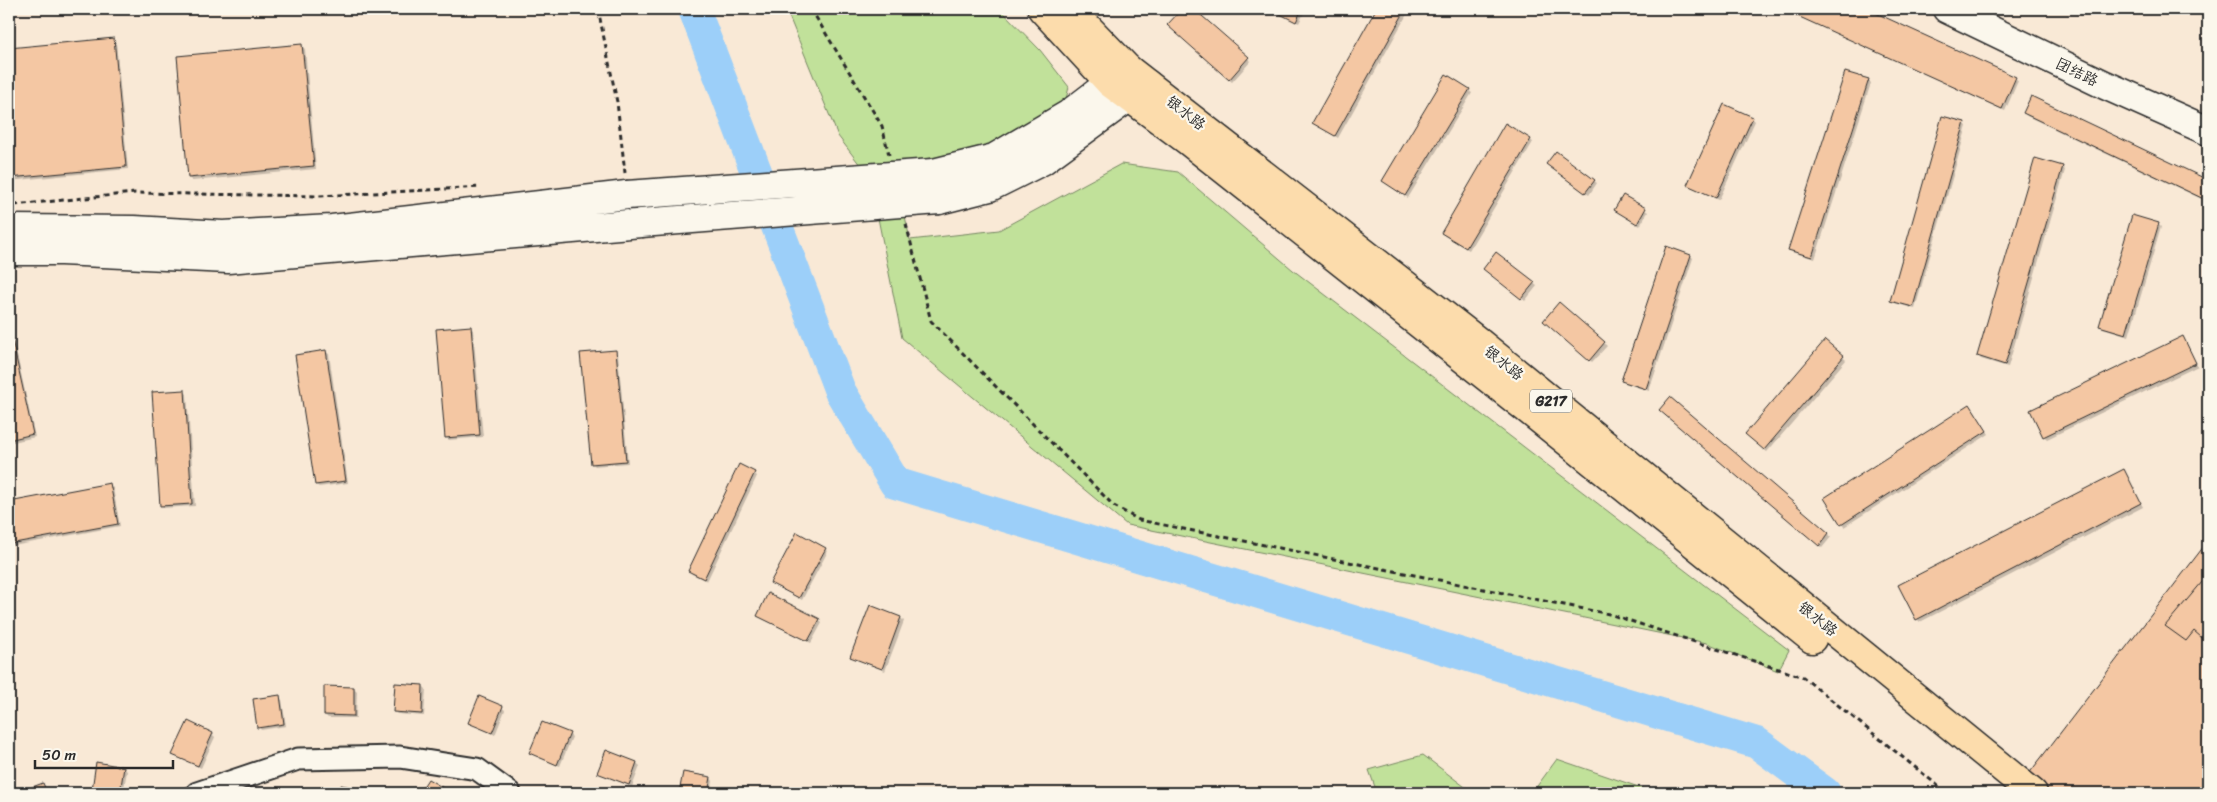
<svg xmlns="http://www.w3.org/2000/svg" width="2217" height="802" viewBox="0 0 2217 802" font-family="Sriracha,'LXGW WenKai TC',sans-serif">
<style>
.green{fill:#c1e19a;stroke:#768662}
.shadow{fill:#0003}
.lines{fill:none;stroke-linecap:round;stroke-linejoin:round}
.river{stroke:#9ccff9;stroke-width:32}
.building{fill:#f4c7a3;stroke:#2b2b2b}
.minor-casing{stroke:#2b2b2b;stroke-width:25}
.secondary-casing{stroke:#2b2b2b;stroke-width:31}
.trunk-casing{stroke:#2b2b2b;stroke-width:31}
.path{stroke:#2b2b2b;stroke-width:3;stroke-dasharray:5 4;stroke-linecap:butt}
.minor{stroke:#fbf7ec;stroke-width:21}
.secondary{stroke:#fbf7ec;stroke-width:28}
.trunk{stroke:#fcdcac;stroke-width:28}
.secondary-bridge-casing{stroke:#2b2b2b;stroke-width:31;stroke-linecap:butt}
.secondary-bridge{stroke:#fbf7ec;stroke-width:28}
.labels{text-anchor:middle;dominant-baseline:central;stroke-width:4.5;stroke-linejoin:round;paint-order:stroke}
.shield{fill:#fbf7ec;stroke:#696865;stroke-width:1}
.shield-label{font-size:14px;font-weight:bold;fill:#2b2b2b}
.street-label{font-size:15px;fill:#2b2b2b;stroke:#fbf7ec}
</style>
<rect width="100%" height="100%" fill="#f9e9d6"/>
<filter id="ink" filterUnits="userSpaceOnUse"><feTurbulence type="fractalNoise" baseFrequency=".02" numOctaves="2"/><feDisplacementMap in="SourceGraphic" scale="10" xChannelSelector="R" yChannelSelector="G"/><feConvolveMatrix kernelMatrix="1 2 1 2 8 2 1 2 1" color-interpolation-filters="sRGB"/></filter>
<g filter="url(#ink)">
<!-- green -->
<path class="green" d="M 786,9 L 1000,9 L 1040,50 L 1069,87 L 1065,103 L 985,149 L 895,168 L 910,240 L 999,230 L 1121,164 L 1178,172 L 1293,270 L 1789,650 L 1778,671 L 1707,643 L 1127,525 L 902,338 L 870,178 L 838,136 Z
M 1423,755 L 1473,793 L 1399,793 L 1375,787 L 1369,770 Z
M 1557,759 L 1656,793 L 1532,793 Z"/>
<!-- shadow -->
<path class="shadow" d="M 1184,9 L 1192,9 L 1251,61 L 1232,82 L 1169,25 Z
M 1269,9 L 1306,9 L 1299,23 Z
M 1377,9 L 1410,9 L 1338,138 L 1314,123 Z
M 1783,9 L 1864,9 L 2018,81 L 2005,111 Z
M 113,39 L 116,42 L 128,169 L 9,181 L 9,49 Z
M 302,46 L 305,49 L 316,169 L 192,181 L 189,178 Z
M 1447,76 L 1472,93 L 1408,198 L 1383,181 Z
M 1868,80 L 1871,83 L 1815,259 L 1792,252 L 1789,249 Z
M 2032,98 L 2208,181 L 2208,202 L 2027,116 L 2024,113 Z
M 1752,118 L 1755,121 L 1719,200 L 1692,187 L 1689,184 Z
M 1964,123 L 1967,126 L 1915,309 L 1895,303 L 1892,301 Z
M 1530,140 L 1533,142 L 1469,250 L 1445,236 L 1442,233 Z
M 1551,167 L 1594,181 L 1597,183 L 1589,195 Z
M 2062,167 L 2065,170 L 2008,367 L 1981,359 L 1979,356 Z
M 1624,197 L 1648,212 L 1640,226 L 1619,213 Z
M 2158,224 L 2161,227 L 2129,336 L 2103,328 L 2100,326 Z
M 1497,254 L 1537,286 L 1525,301 L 1488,271 Z
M 1691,256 L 1693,258 L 1649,391 L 1625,383 L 1622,380 Z
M 1560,304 L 1607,346 L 1592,362 L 1545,321 Z
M 9,319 L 35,437 L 9,443 Z
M 470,328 L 473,330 L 483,437 L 449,440 L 446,437 Z
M 2182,338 L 2198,366 L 2047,439 L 2044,436 Z
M 1825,341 L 1846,360 L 1767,452 L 1749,437 Z
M 615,351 L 618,354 L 628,463 L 595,466 L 592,463 Z
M 326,352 L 329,354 L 348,483 L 319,487 L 316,485 Z
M 184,391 L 187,394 L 195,506 L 164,508 L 161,505 Z
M 1670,399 L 1829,534 L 1831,537 L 1822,548 L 1663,412 Z
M 1973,409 L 1989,434 L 1844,527 L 1842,524 Z
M 2124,471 L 2143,507 L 1920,622 L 1917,619 Z
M 754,473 L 757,476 L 707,581 L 692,574 L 690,571 Z
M 110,485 L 113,488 L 120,526 L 13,546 L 10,544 L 9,504 Z
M 2208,543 L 2208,793 L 2032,793 L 2022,784 Z
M 825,549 L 828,551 L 802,600 L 771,582 Z
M 758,616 L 819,620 L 822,623 L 811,643 Z
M 901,618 L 904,621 L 885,671 L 852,657 Z
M 423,686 L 426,689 L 424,716 L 397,714 L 394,711 Z
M 354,688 L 357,691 L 356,718 L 328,718 L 325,715 Z
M 279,697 L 282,700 L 286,726 L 261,730 L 259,727 Z
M 502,708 L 505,710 L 495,735 L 470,722 Z
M 212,734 L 215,737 L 201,768 L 174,755 Z
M 569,734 L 572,737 L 560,766 L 531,753 Z
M 637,763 L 640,766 L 632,787 L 599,773 Z
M 97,764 L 124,768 L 127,771 L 123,793 L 102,793 L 93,789 Z
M 684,773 L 711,778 L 713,781 L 711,793 L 680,793 Z"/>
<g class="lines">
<!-- river -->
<path class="river" d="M 694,9 L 840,391 L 895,483 L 1757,743 L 1825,793"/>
</g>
<!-- building -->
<path class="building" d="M 1182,9 L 1194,9 L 1249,57 L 1229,80 L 1167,25 Z
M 1270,9 L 1302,9 L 1296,22 Z
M 1376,9 L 1406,9 L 1335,136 L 1312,123 Z
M 1782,9 L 1867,9 L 2016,77 L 2002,109 Z
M 2198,9 L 2208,9 L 2208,14 Z
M 114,38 L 126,167 L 9,178 L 9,48 Z
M 302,44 L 314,166 L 188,178 L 177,56 Z
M 1845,72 L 1869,79 L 1812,257 L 1788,250 Z
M 1446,74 L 1470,89 L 1405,196 L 1382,181 Z
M 2031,96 L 2208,180 L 2208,201 L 2023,113 Z
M 1724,104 L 1753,117 L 1716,198 L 1687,185 Z
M 1942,116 L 1965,122 L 1913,307 L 1890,301 Z
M 1505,123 L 1531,139 L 1466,248 L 1441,233 Z
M 1556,151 L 1595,180 L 1585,193 L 1546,164 Z
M 2035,158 L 2063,166 L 2005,365 L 1977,356 Z
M 1623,195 L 1646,208 L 1637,224 L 1614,210 Z
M 2132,215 L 2159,223 L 2126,334 L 2099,326 Z
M 1666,246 L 1691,255 L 1646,389 L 1621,381 Z
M 1496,252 L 1535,282 L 1521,299 L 1483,269 Z
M 1559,302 L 1605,342 L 1589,361 L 1543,321 Z
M 9,326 L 33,434 L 9,440 Z
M 471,326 L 480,435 L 445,438 L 436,329 Z
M 2183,336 L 2196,363 L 2043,437 L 2030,410 Z
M 1825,340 L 1844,356 L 1764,450 L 1745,434 Z
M 326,350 L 346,481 L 315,485 L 295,355 Z
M 616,350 L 626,461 L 591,464 L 580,353 Z
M 185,390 L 192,504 L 160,506 L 152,392 Z
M 1670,397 L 1829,533 L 1819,546 L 1659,410 Z
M 1970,404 L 1987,431 L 1841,525 L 1824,498 Z
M 739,464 L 755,472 L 704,579 L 688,571 Z
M 2124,469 L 2141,503 L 1916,620 L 1898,585 Z
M 110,483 L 118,524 L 9,544 L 9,502 Z
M 797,532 L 826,548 L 799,598 L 770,583 Z
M 2208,541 L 2208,793 L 2033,793 L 2021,784 Z
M 2208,575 L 2208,643 L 2194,631 L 2186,641 L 2165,626 Z
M 768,593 L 820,619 L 808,641 L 757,616 Z
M 870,605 L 901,617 L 882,669 L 850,657 Z
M 395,683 L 423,685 L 422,714 L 393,712 Z
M 324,686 L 354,687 L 354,716 L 324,715 Z
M 280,695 L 284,724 L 257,728 L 253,699 Z
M 479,696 L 503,706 L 492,733 L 468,723 Z
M 188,721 L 213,733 L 198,766 L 172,755 Z
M 542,722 L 570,733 L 557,765 L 529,753 Z
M 606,750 L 637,762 L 629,785 L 597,773 Z
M 96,762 L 124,767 L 120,793 L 92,790 Z
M 683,772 L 711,777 L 708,793 L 679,793 Z
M 428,779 L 452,793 L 419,793 Z
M 43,783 L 47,793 L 20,793 L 19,792 Z
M 341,785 L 372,791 L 372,793 L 340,793 Z"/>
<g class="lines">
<!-- minor casing -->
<g class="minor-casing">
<path id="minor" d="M 197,793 L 298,759 L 400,757 L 477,769 L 510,793"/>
</g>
<!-- secondary casing -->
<g class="secondary-casing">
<path id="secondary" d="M 1947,9 L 2105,85 L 2208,131
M 933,173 L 994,158 L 1069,114 L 1128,69
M 939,200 L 990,187 L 1042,161 L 1147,84
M 9,229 L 134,230 L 223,235 L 332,229 L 627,195
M 9,251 L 61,251 L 228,259 L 641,223"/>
</g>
<!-- trunk casing -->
<g class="trunk-casing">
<path id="trunk" d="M 1042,9 L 1110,83 L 1188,141 L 1522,405 L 1812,639
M 1070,9 L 1128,69 L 1479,342 L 2033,793"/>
</g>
<!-- path -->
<path class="path" d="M 598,9 L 617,102 L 625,173
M 811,9 L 882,126 L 889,155
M 14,205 L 135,193 L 319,196 L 480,187
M 906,224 L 931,321 L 1114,506 L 1139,520 L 1609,614 L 1803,677 L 1947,793"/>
<!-- minor -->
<use href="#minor" class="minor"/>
<!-- secondary -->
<use href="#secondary" class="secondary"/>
<!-- trunk -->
<use href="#trunk" class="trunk"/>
<!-- secondary-bridge casing -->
<g class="secondary-bridge-casing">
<path id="secondary-bridge" d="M 627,195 L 933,173
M 641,223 L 939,200"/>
</g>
<!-- secondary-bridge -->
<use href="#secondary-bridge" class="secondary-bridge"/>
</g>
</g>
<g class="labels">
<!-- shield labels -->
<rect class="shield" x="1530" y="389.5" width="42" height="23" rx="4"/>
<g class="shield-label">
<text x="1551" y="401">G217</text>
</g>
<!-- street labels -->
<g class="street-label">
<text transform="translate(2077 72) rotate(26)">团结路</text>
<text transform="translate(1186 113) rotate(38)">银水路</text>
<text transform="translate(1504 363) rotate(39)">银水路</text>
<text transform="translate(1818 619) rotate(39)">银水路</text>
</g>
</g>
<!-- margin -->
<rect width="2217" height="802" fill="none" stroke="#fbf7ec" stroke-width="30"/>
<rect x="15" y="15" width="2187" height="772" fill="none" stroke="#2b2b2b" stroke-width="2" filter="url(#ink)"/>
<!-- scale -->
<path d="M35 760v8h138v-8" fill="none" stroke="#2b2b2b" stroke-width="2.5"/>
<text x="42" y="760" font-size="15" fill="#2b2b2b" stroke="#fbf7ec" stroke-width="4" paint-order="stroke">50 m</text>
</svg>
